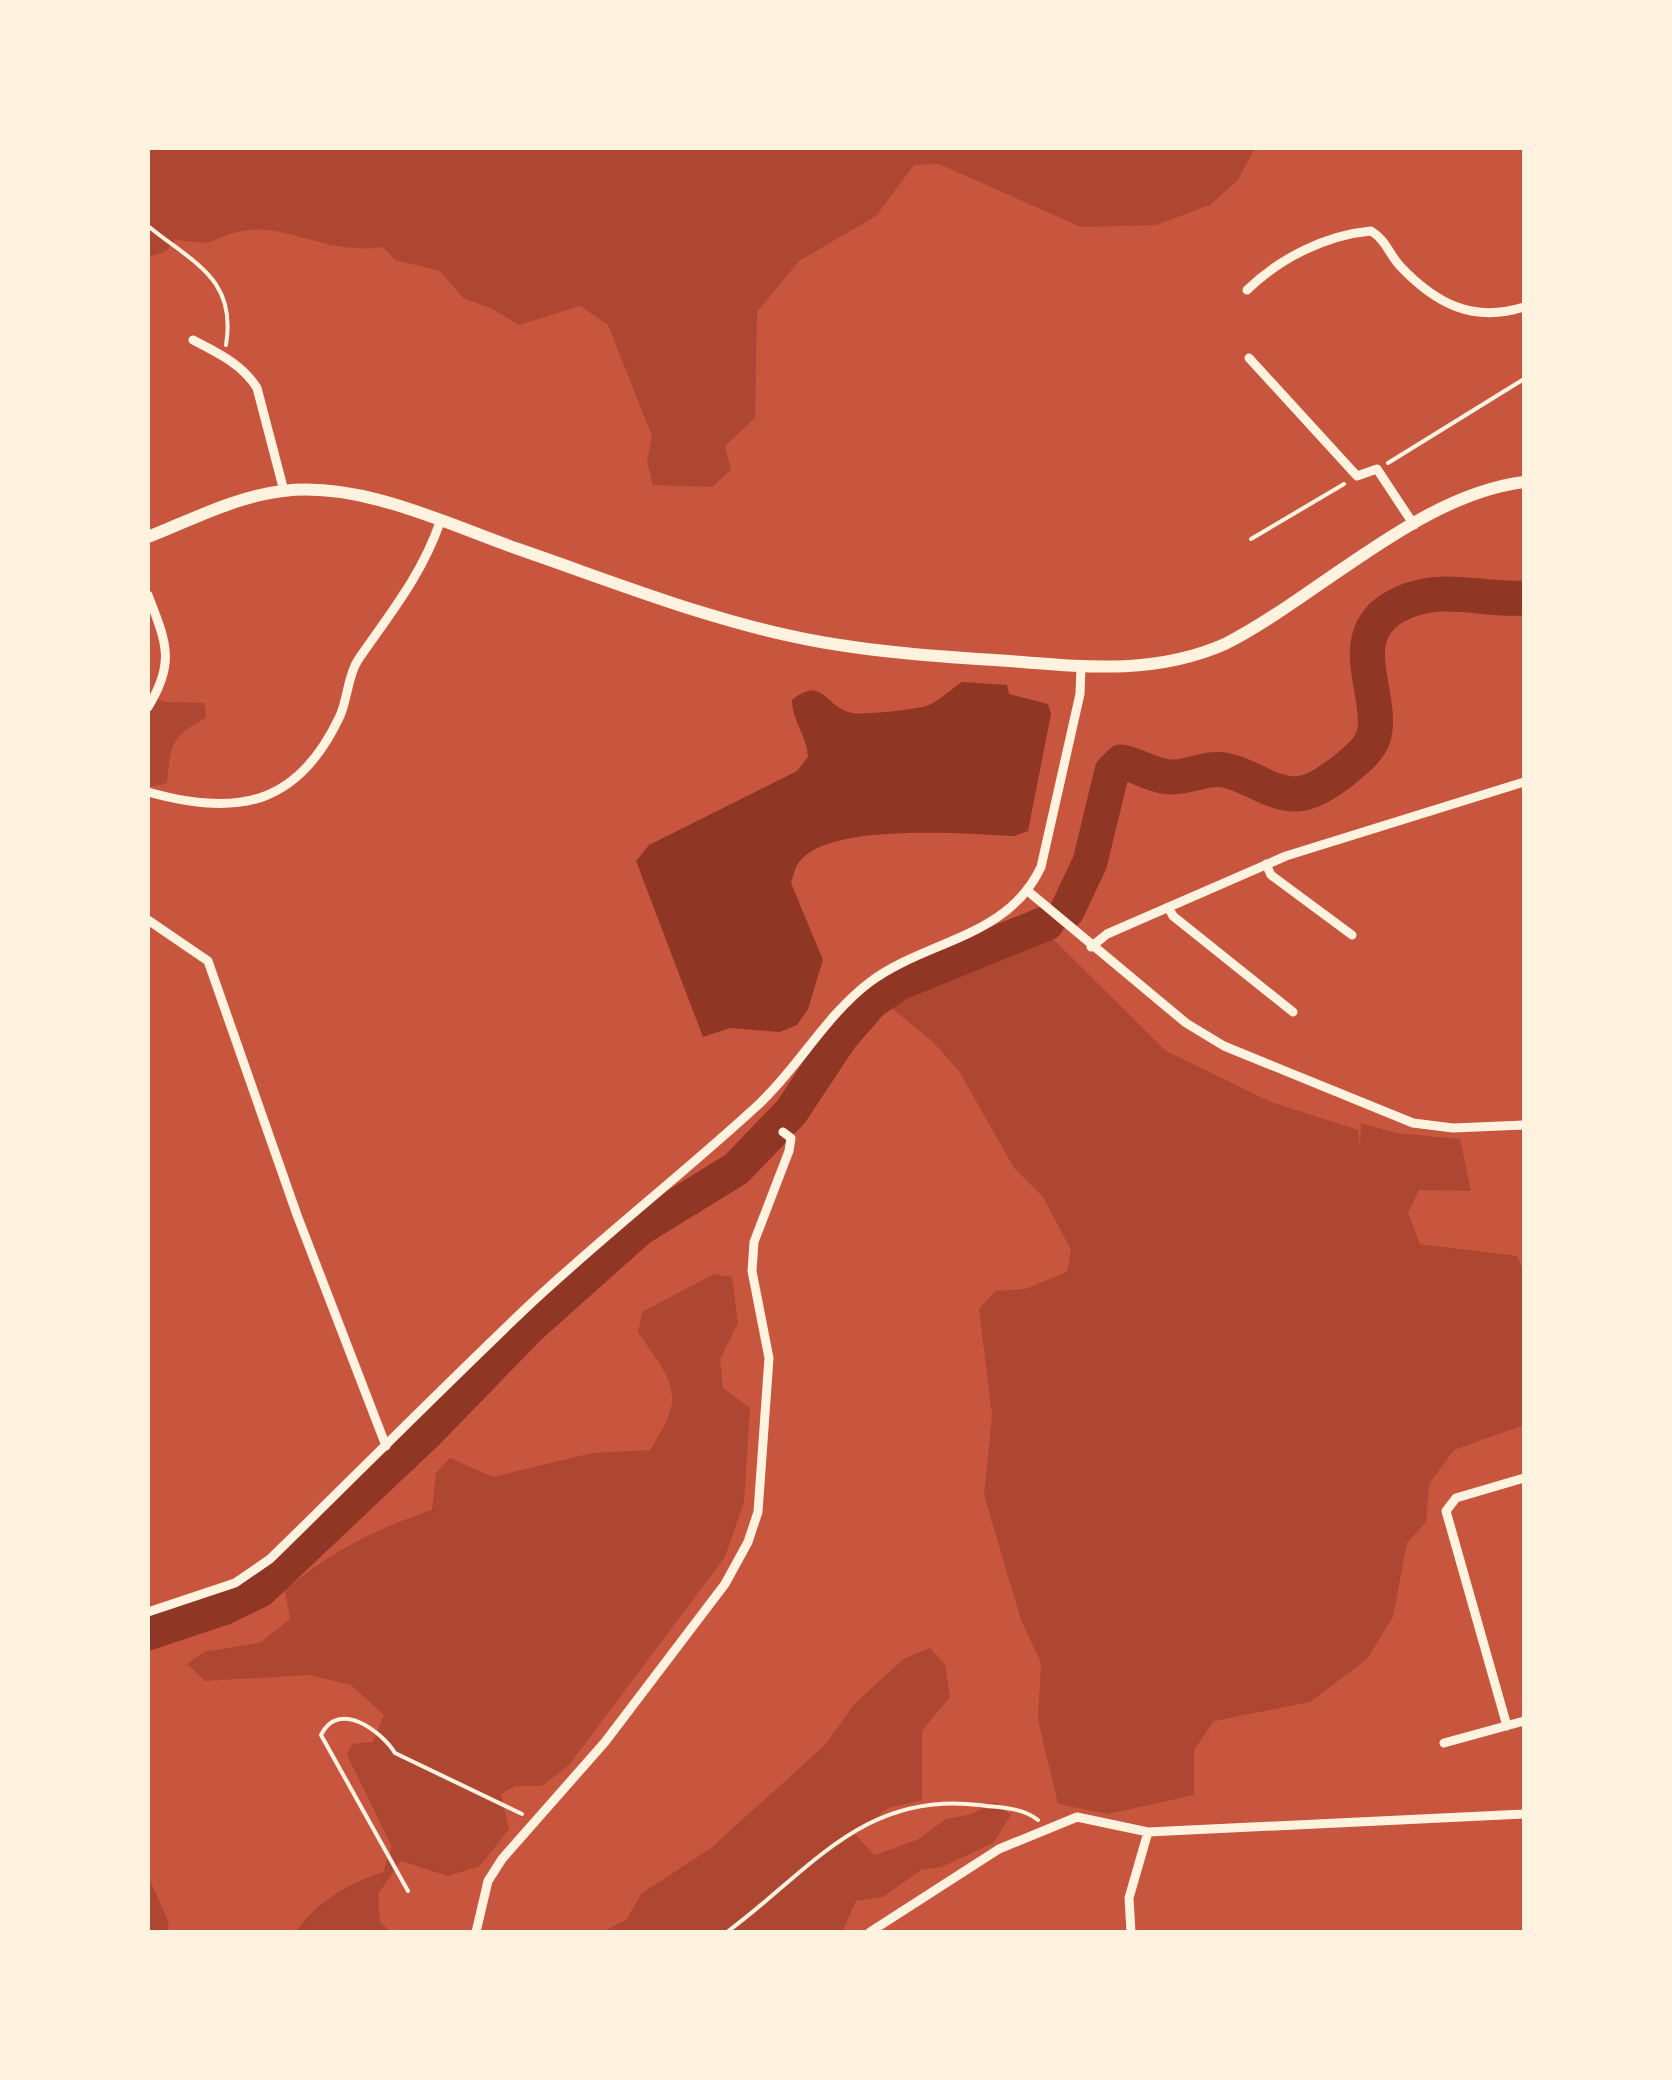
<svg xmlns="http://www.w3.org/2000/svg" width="1672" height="2080" viewBox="0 0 1672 2080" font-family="Manrope,sans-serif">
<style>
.green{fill:#ae4732}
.water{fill:#8f3625}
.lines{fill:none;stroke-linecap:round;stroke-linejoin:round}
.river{stroke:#8f3625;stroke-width:35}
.path{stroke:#fff3e0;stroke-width:4}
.minor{stroke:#fff3e0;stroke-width:9}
.secondary{stroke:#fff3e0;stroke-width:12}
</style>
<rect width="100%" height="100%" fill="#c8553d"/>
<!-- green -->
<path class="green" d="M 148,148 L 1255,148 L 1238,180 L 1210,205 L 1156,225 L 1081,227 L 939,164 L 914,165 L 876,216 L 799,261 L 757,312 L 755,418 L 725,446 L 731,470 L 712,487 L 653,485 L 647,462 L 652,436 L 608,325 L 580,306 L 519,325 L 493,309 L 463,298 L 440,271 L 395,260 L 383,247 C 329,256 284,222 243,231 C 206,238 221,248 176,239 L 166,251 L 148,257 Z
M 148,696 L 166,702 L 205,703 L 206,718 C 170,737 171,744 167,783 L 148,787 Z
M 1029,939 L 1053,939 L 1166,1051 L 1271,1102 L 1358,1130 L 1360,1146 L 1361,1123 L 1396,1133 L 1460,1139 L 1471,1191 L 1419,1190 L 1408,1213 L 1420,1244 L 1517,1256 L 1524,1272 L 1524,1425 L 1454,1450 L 1429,1484 L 1426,1522 L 1407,1543 L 1393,1617 L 1367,1659 L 1310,1702 L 1214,1721 L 1194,1750 L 1194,1795 L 1108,1814 L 1058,1804 L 1038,1720 L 1041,1663 L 1021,1620 L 984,1495 L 992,1415 L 979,1309 L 995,1291 L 1025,1289 L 1067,1272 L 1071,1250 L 1043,1197 L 1014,1168 L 959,1071 L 932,1041 L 889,1006 L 900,989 Z
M 714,1274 L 732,1277 L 738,1323 L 720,1359 L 723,1388 L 750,1408 L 744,1502 L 725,1557 L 569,1765 L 542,1786 L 515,1786 L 501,1794 L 509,1829 L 480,1866 L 448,1876 L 401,1861 L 378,1894 L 380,1922 L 391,1932 L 296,1932 C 317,1901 348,1884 383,1872 L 392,1847 L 347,1755 L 352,1744 L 373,1742 L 384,1715 L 351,1685 L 309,1675 L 205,1681 L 187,1664 L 204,1652 L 261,1642 L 290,1619 L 285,1590 C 332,1551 375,1529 432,1510 L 436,1473 L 450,1458 L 493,1477 L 592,1453 L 650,1450 C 687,1393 674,1385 638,1332 L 642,1312 Z
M 930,1648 L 945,1665 L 950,1697 L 922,1731 L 922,1800 L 888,1808 L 855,1834 L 874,1855 L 917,1840 L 946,1819 L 972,1814 L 995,1802 L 1011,1815 L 993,1843 L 942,1867 L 921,1870 L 883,1897 L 856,1901 L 842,1932 L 603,1932 L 627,1919 L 641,1894 L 711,1848 L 826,1744 L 854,1704 L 905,1658 Z
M 148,1876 L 169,1923 L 167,1932 L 148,1932 Z"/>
<!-- water -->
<path class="water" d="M 962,682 L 1007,685 L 1009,694 L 1048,704 L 1051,714 L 1028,831 L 1014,836 C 967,834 831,822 800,861 C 795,866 793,877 791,883 L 823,960 L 808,1009 L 797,1025 L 780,1032 L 730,1028 L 703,1037 L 636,861 L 649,845 L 797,771 L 808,757 C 807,735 792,721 792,700 C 824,675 824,707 852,713 C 863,715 909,710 922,707 C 935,705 950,690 962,682 Z"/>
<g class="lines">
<!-- river -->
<path class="river" d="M 1067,911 L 1090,862 L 1112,771 L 1121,762 C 1138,765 1155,777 1172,777 C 1190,777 1207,767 1224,770 C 1249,774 1269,794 1296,794 C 1314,793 1329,781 1343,771 C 1356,760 1373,748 1375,730 C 1380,690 1346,639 1391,609 C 1436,581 1477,601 1524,598
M 148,1633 L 223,1608 L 260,1590 L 426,1433 L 528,1328 L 640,1228 L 736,1169 L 791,1112 L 840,1038 L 871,1002 L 899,983 L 1047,923"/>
<!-- path -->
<path class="path" d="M 148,226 C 193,263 237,278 226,345
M 1388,463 L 1524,379
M 1251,539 L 1344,484
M 408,1891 L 321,1735 C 339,1699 381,1731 395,1753 L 522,1814
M 727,1932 C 810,1871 863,1791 979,1805 C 1000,1808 1022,1807 1038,1820"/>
<!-- minor -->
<path class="minor" d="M 1247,290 C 1280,258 1326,235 1371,231 C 1386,240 1389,254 1400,266 C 1436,304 1473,323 1524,307
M 193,340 C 218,353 242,364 257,388 L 284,491
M 1249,358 L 1357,476 L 1377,469 L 1414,525
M 148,595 C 166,642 176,662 148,707
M 148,792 C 237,817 297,806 339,718 C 348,700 347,677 358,660 C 389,615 422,575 440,522
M 1266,864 L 1271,875 L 1352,935
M 1029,892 L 1186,1023 L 1224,1046 L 1413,1123 L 1453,1128 L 1524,1125
M 1168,907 L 1173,916 L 1293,1012
M 148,920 L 208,961 L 297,1215 L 386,1446
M 1091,947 L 1107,934 L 1286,856 L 1524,782
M 148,1612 L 235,1583 L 270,1559 C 355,1476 438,1392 524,1310 C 599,1239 682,1175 758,1105 C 798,1068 826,1015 870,982 C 928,939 1007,939 1041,867 L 1080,694 L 1081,667
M 1507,1726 L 1446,1511 L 1456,1498 L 1524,1478
M 1444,1743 L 1524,1721
M 476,1932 L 488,1881 L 502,1859 L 605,1742 L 725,1584 L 748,1542 L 758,1512 L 769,1358 L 752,1271 L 754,1242 L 789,1151 L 791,1138 L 783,1132
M 870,1932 L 999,1849 L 1077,1817 L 1148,1832 L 1524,1814
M 1131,1932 L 1129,1898 L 1148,1832"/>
<!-- secondary -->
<path class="secondary" d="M 148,537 C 191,520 237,496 283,491 C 363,481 451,526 524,551 C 622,585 719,624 821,642 C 883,653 947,657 1009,661 C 1084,667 1155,675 1225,644 C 1319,596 1418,495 1524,482"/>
</g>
<!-- border -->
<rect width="1672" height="2080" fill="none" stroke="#fff3e0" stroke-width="300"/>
</svg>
